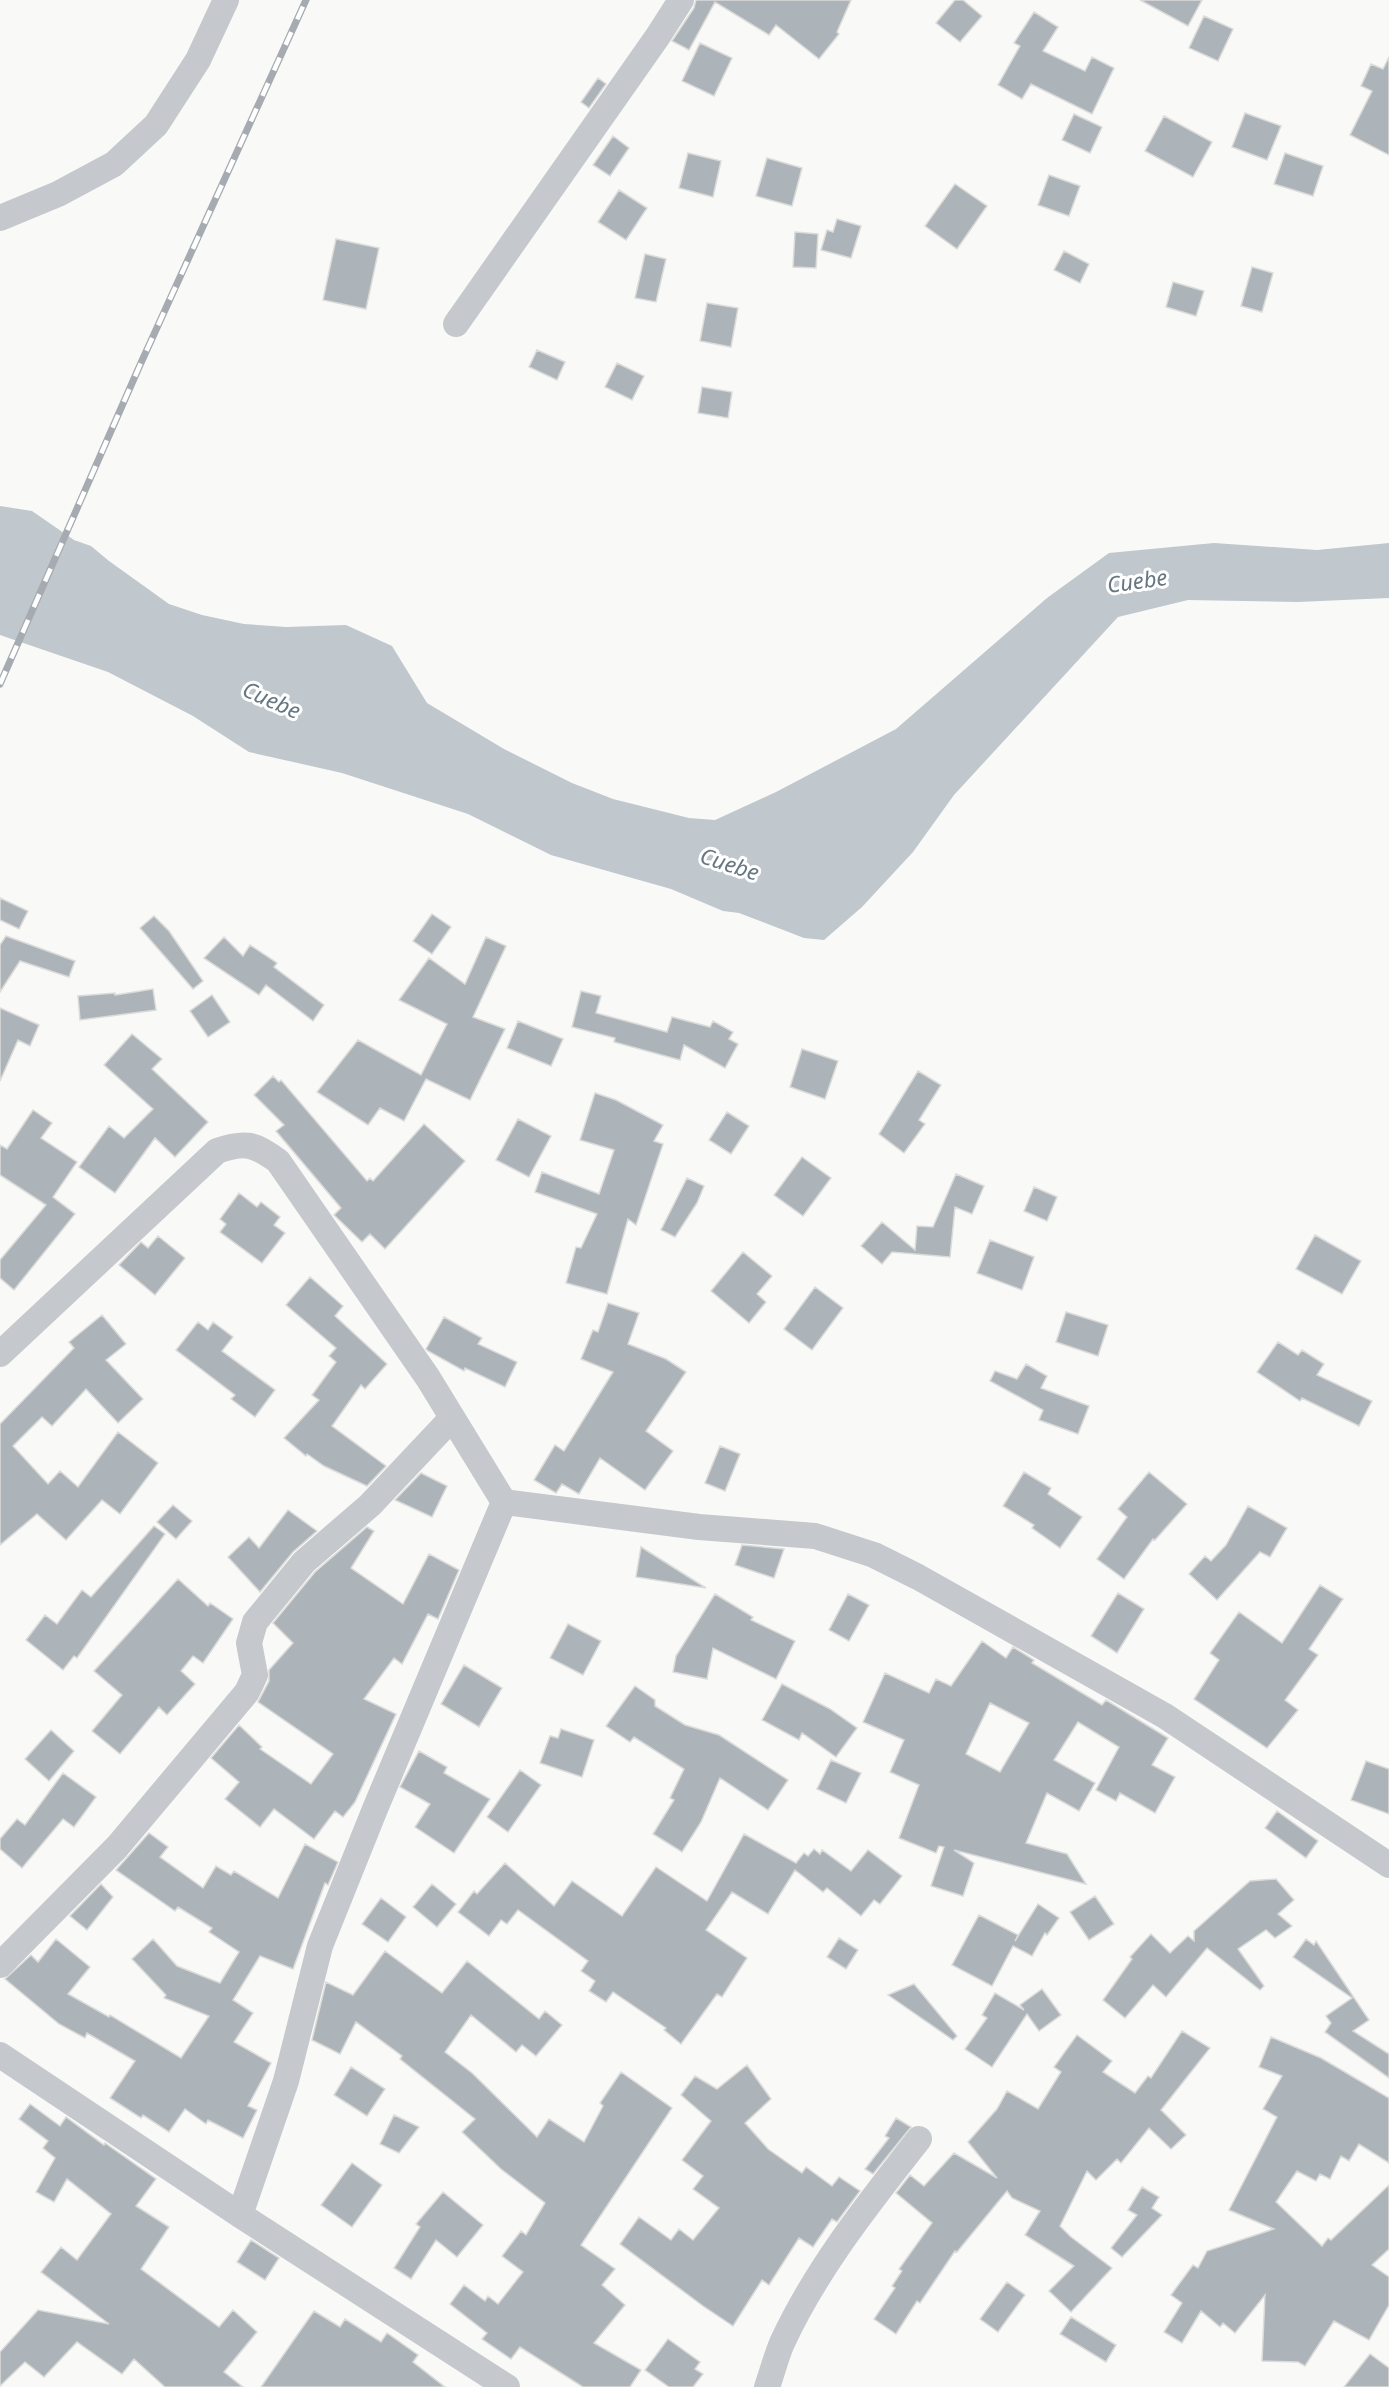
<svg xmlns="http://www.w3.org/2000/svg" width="1389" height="2387" viewBox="0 0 1389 2387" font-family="'Noto Sans',sans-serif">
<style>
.water{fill:#c0c7cd}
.building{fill:#acb3b9;stroke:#dbdbd9;stroke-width:1.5;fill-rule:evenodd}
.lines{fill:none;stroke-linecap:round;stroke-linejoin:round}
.street{stroke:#c5c8cc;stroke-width:26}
.rail-casing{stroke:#a6abb1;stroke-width:7}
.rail{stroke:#fff;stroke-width:4.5;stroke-dasharray:14;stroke-linecap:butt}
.labels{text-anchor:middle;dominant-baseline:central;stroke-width:6;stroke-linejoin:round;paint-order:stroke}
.water-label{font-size:22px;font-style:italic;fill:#667781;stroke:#fff}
</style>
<rect width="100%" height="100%" fill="#f9f9f7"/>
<!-- water -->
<path class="water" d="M 0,506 L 32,511 L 74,540 L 91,546 L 109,561 L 169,604 L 202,615 L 244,624 L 286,627 L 346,625 L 392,646 L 427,703 L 504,749 L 572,783 L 613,799 L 689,818 L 715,820 L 776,792 L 896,729 L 1047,598 L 1109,553 L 1214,543 L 1317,550 L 1389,543 L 1389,598 L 1298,602 L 1188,600 L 1118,617 L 954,795 L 913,852 L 862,907 L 824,940 L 804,938 L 739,913 L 723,911 L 671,889 L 551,855 L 468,814 L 342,773 L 249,752 L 193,716 L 108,672 L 0,635 Z"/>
<!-- building -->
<path class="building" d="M 696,0 L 851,0 L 837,32 L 839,34 L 819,59 L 776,25 L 769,35 L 715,2 L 689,50 L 672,41 L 694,8 Z
M 955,0 L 963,0 L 982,16 L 960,42 L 936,23 Z
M 1140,0 L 1202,0 L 1188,26 Z
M 1034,12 L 1058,27 L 1043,51 L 1085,71 L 1092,57 L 1114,68 L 1092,114 L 1031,84 L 1022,99 L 998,85 L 1020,46 L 1014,43 Z
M 1204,16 L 1233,29 L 1218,61 L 1189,48 Z
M 700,43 L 732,58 L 714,96 L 682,81 Z
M 1389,57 L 1389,155 L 1350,135 L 1372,91 L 1361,86 L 1371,64 L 1383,69 Z
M 598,78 L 606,84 L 589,108 L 581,102 Z
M 1245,113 L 1281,126 L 1267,160 L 1232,147 Z
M 1074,114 L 1102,127 L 1090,153 L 1062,140 Z
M 1164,116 L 1212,142 L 1193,177 L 1145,151 Z
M 613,136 L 629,148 L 610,176 L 593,165 Z
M 688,153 L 721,161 L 713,197 L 679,188 Z
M 1285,153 L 1323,166 L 1313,196 L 1274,184 Z
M 767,158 L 802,168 L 792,206 L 756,196 Z
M 1049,175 L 1080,186 L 1069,216 L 1038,205 Z
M 955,184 L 987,206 L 957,249 L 925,226 Z
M 619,190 L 647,208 L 626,240 L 598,222 Z
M 837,219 L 861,226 L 851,258 L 821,250 L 827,230 L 833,232 Z
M 795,232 L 818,234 L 816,268 L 793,267 Z
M 336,239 L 379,248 L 366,309 L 323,300 Z
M 1064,251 L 1089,264 L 1080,283 L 1054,270 Z
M 645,254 L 666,259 L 656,302 L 635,298 Z
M 1252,267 L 1273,273 L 1262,312 L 1241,306 Z
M 1173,282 L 1204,291 L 1196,316 L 1166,307 Z
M 707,303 L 738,308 L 731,347 L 700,341 Z
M 537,350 L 565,362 L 557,380 L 529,367 Z
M 617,363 L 644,376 L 632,400 L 605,387 Z
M 702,387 L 732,392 L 728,418 L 698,413 Z
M 0,898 L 28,911 L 19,929 L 0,920 Z
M 432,914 L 451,927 L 432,954 L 413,941 Z
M 154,916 L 169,931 L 203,981 L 193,989 L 140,928 Z
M 6,936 L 75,961 L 69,977 L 20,961 L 0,992 L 0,945 Z
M 224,937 L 243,956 L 250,945 L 277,963 L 274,967 L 324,1005 L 313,1021 L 266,985 L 259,995 L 204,958 Z
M 486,937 L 506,946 L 473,1017 L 505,1029 L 470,1100 L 426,1079 L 404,1121 L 380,1108 L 368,1125 L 317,1092 L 358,1040 L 421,1075 L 447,1024 L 399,1000 L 429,958 L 465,984 Z
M 153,989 L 156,1010 L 80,1020 L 78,996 L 115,993 L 115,995 Z
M 581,991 L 601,996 L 596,1013 L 667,1032 L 672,1017 L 710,1027 L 713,1021 L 733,1032 L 729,1039 L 738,1044 L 725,1068 L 684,1045 L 680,1060 L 614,1042 L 615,1038 L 572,1027 Z
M 212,995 L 230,1022 L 208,1037 L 190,1011 Z
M 0,1008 L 39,1025 L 30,1046 L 18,1040 L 0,1081 Z
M 518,1021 L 563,1039 L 551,1066 L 507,1048 Z
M 132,1034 L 162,1059 L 152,1069 L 208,1122 L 175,1157 L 155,1138 L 115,1193 L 79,1167 L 109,1126 L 124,1138 L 153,1109 L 104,1065 Z
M 802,1049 L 838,1061 L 825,1099 L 790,1087 Z
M 918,1071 L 941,1085 L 919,1120 L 925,1124 L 904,1153 L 879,1134 Z
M 273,1076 L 279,1082 L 281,1080 L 367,1181 L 370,1178 L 373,1181 L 424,1124 L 465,1161 L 385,1249 L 370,1234 L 362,1242 L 334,1215 L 341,1208 L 276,1131 L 284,1125 L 254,1095 Z
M 595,1093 L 616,1100 L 663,1125 L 654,1141 L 663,1144 L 636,1225 L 628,1219 L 607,1294 L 566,1283 L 576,1247 L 581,1248 L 597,1214 L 535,1192 L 542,1172 L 599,1194 L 614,1150 L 580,1140 Z
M 33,1110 L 52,1123 L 41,1138 L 77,1162 L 53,1197 L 75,1214 L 14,1290 L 0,1278 L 0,1260 L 46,1205 L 0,1175 L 0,1145 L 7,1149 Z
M 727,1112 L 749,1126 L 731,1154 L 709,1140 Z
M 518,1119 L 551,1136 L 529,1177 L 496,1160 Z
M 802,1157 L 831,1178 L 803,1216 L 774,1195 Z
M 956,1174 L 984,1186 L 972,1214 L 955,1207 L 950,1257 L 892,1252 L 882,1264 L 861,1246 L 882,1222 L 915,1250 L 917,1226 L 933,1227 Z
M 687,1178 L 704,1186 L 697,1203 L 675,1237 L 661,1230 Z
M 1034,1187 L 1057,1197 L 1047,1221 L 1024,1211 Z
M 239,1193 L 257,1207 L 261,1202 L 280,1217 L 274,1225 L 285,1233 L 262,1263 L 220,1232 L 226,1224 L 220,1219 Z
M 1315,1235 L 1361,1261 L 1342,1294 L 1296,1269 Z
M 158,1236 L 185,1258 L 155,1295 L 119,1265 L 141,1242 L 148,1248 Z
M 990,1240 L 1034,1257 L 1022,1290 L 977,1273 Z
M 743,1252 L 772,1276 L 757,1294 L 766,1302 L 749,1323 L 711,1291 Z
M 310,1277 L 343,1306 L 335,1316 L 387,1364 L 365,1389 L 361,1385 L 332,1426 L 386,1466 L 367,1486 L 324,1466 L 307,1454 L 306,1456 L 284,1438 L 319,1400 L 312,1395 L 336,1362 L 329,1356 L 336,1348 L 286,1305 Z
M 815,1287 L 843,1308 L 812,1350 L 784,1329 Z
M 608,1303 L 639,1313 L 628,1344 L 666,1359 L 686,1372 L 646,1431 L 673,1451 L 645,1490 L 600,1458 L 579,1494 L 562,1484 L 556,1493 L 534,1480 L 555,1445 L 564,1451 L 613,1372 L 581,1359 L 593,1330 L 598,1332 Z
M 1066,1312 L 1108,1325 L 1098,1356 L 1056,1342 Z
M 102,1315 L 126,1344 L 106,1360 L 143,1399 L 118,1423 L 86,1389 L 52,1426 L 42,1417 L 13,1446 L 48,1484 L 60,1471 L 78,1487 L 118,1432 L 158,1463 L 120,1514 L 102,1500 L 66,1540 L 37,1514 L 0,1545 L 0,1424 L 74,1348 L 69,1342 Z
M 444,1317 L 482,1338 L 478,1344 L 517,1362 L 505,1387 L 465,1368 L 464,1371 L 428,1351 L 426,1349 Z
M 198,1322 L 208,1330 L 213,1322 L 233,1337 L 222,1351 L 275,1390 L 255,1417 L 231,1399 L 235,1395 L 176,1350 Z
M 1278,1342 L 1298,1355 L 1302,1350 L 1324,1364 L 1317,1375 L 1372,1401 L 1359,1426 L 1302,1398 L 1300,1401 L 1257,1372 Z
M 1026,1364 L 1047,1376 L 1041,1388 L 1089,1406 L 1078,1434 L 1039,1420 L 1043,1410 L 990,1381 L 995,1371 L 1017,1379 Z
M 720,1446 L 740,1454 L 725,1491 L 705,1483 Z
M 1024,1472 L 1051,1488 L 1048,1494 L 1082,1517 L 1060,1548 L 1032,1528 L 1034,1525 L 1003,1506 Z
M 1149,1472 L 1187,1504 L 1155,1540 L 1153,1539 L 1124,1579 L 1097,1559 L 1127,1517 L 1118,1509 Z
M 421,1473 L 447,1486 L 432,1517 L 395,1500 Z
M 173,1505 L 192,1521 L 176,1539 L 157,1522 Z
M 1248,1506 L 1287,1528 L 1270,1557 L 1260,1552 L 1217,1600 L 1189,1574 L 1205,1556 L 1211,1561 L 1226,1545 Z
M 288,1510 L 317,1531 L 293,1552 L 260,1592 L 228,1557 L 249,1537 L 259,1548 Z
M 154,1526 L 165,1534 L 77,1658 L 74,1656 L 63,1670 L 26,1640 L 45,1615 L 57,1624 L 82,1590 L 91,1597 Z
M 367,1527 L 374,1531 L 351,1568 L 403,1604 L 429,1554 L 459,1570 L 438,1619 L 428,1614 L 402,1664 L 394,1658 L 364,1699 L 396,1714 L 355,1802 L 343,1817 L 335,1811 L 314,1839 L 274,1809 L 260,1827 L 225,1799 L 239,1782 L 211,1758 L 239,1725 L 262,1747 L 260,1749 L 311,1784 L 333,1754 L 258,1702 L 269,1681 L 269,1670 L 293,1643 L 273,1623 L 315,1572 Z
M 742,1545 L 784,1549 L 774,1578 L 735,1565 Z
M 641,1547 L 706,1588 L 636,1577 Z
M 178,1579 L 208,1606 L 210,1603 L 233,1619 L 203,1663 L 193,1656 L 181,1671 L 195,1684 L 167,1715 L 159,1707 L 120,1754 L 92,1731 L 122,1695 L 94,1671 Z
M 1320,1585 L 1343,1599 L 1309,1649 L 1318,1655 L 1285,1700 L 1298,1710 L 1267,1748 L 1194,1699 L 1219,1660 L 1210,1653 L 1239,1612 L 1282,1643 Z
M 1118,1593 L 1144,1609 L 1117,1653 L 1091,1636 Z
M 715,1594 L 753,1617 L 751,1620 L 795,1641 L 776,1679 L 713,1648 L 707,1679 L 673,1672 L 676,1656 Z
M 848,1594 L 869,1605 L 849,1641 L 829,1630 Z
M 568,1624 L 601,1641 L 583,1675 L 550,1658 Z
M 982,1641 L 1006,1658 L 1013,1647 L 1034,1660 L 1032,1663 L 1102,1705 L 1106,1700 L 1168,1738 L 1152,1765 L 1175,1777 L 1155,1813 L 1120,1793 L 1116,1801 L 1096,1790 L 1119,1747 L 1078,1722 L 1054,1760 L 1095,1783 L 1079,1811 L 1047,1793 L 1026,1843 L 1067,1854 L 1086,1884 L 954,1850 L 974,1863 L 963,1896 L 931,1886 L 944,1847 L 939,1846 L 936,1853 L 899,1838 L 919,1785 L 890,1772 L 904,1740 L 863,1722 L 885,1673 L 929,1693 L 936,1679 L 951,1686 ZM 990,1703 L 1029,1723 L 1000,1772 L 966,1754 Z
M 464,1665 L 502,1688 L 479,1727 L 441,1704 Z
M 782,1684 L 830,1709 L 857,1728 L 836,1757 L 802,1733 L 799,1740 L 762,1720 Z
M 635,1686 L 655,1700 L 655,1706 L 685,1725 L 719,1735 L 788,1780 L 768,1810 L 720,1778 L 701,1822 L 682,1852 L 653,1834 L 674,1800 L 670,1798 L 684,1769 L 634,1737 L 630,1742 L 606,1726 Z
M 561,1729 L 594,1740 L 582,1777 L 540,1763 L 550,1736 L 558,1738 Z
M 51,1730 L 74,1751 L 49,1781 L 25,1759 Z
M 419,1751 L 447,1767 L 444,1773 L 490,1799 L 454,1853 L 415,1827 L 430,1804 L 400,1787 Z
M 831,1760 L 861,1773 L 846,1803 L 817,1789 Z
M 1366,1761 L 1389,1769 L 1389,1814 L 1351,1800 Z
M 520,1770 L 541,1785 L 508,1832 L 487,1817 Z
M 63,1773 L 96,1797 L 74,1827 L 63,1819 L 22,1868 L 0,1849 L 0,1839 L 17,1819 L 25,1825 Z
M 1277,1811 L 1318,1841 L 1306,1858 L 1265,1828 Z
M 149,1833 L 168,1847 L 160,1857 L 203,1888 L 216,1866 L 231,1875 L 234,1871 L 278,1898 L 305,1844 L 338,1862 L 328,1885 L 325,1883 L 293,1969 L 260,1956 L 233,2000 L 253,2013 L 234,2042 L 271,2063 L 248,2106 L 257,2110 L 243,2138 L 208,2120 L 206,2124 L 185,2109 L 169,2132 L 143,2115 L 141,2118 L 110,2098 L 135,2061 L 87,2033 L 85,2038 L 59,2024 L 5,1979 L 31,1955 L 38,1962 L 56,1939 L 90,1967 L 68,1994 L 109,2017 L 110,2015 L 181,2058 L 209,2016 L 164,1998 L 166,1995 L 132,1959 L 153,1939 L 177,1966 L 220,1983 L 239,1952 L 209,1932 L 212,1928 L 178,1907 L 175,1911 L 116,1870 Z
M 744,1834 L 796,1863 L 804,1853 L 808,1856 L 814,1849 L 820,1854 L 822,1850 L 851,1871 L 868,1850 L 902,1876 L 880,1904 L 874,1900 L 861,1916 L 827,1888 L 823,1892 L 795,1870 L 768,1914 L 732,1892 L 706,1930 L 747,1958 L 722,1997 L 717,1994 L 681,2044 L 664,2030 L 666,2028 L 613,1992 L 606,2002 L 589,1991 L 595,1981 L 581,1971 L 588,1961 L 518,1910 L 507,1924 L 501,1920 L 489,1936 L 458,1912 L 474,1891 L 477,1894 L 505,1863 L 554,1906 L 572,1881 L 622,1916 L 656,1867 L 707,1901 Z
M 1276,1879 L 1294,1900 L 1278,1914 L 1292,1926 L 1275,1938 L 1266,1930 L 1238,1949 L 1264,1986 L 1260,1990 L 1207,1948 L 1166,1997 L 1153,1985 L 1125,2018 L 1103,2000 L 1132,1959 L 1130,1957 L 1151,1934 L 1170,1953 L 1188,1936 L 1194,1941 L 1194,1931 L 1250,1881 Z
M 101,1884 L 113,1897 L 87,1930 L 70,1916 Z
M 432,1884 L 456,1904 L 437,1927 L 413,1907 Z
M 1095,1896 L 1114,1924 L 1089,1940 L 1070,1912 Z
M 381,1898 L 406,1917 L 388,1942 L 362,1924 Z
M 1038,1904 L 1059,1918 L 1047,1935 L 1045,1933 L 1032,1956 L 1013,1946 L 992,1986 L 952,1965 L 979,1915 L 1018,1935 L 1015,1941 Z
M 839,1938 L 858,1950 L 846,1969 L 827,1957 Z
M 1306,1939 L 1314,1945 L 1316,1941 L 1369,2020 L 1353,2031 L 1389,2054 L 1389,2078 L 1325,2032 L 1331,2023 L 1326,2016 L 1352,1998 L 1293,1957 Z
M 385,1951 L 442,1993 L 467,1961 L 539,2019 L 545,2011 L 562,2025 L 536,2056 L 522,2045 L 516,2052 L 471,2015 L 445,2052 L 472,2073 L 537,2137 L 549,2119 L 584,2142 L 603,2106 L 600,2103 L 621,2072 L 672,2108 L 581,2245 L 615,2269 L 602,2285 L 625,2305 L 594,2343 L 641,2370 L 630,2387 L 583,2387 L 520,2347 L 511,2359 L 482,2339 L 487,2333 L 450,2304 L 464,2285 L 485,2301 L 488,2296 L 498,2304 L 523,2272 L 502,2256 L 521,2231 L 526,2235 L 545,2203 L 501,2169 L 462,2132 L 475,2119 L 400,2059 L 402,2056 L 356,2022 L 340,2054 L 312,2040 L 326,1982 L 353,1995 Z
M 914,1984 L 957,2036 L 953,2040 L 888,1995 Z
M 1042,1989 L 1061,2015 L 1039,2031 L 1027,2014 L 992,2067 L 965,2049 L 987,2018 L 982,2015 L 995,1993 L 1024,2010 L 1020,2005 Z
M 1182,2031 L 1210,2048 L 1161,2110 L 1186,2135 L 1171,2149 L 1149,2128 L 1121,2163 L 1117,2159 L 1096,2180 L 1087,2171 L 1060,2226 L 1071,2237 L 1112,2268 L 1071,2312 L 1049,2291 L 1074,2266 L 1025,2235 L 1040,2211 L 1012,2198 L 1007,2191 L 957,2252 L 955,2251 L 920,2303 L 917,2301 L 896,2334 L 874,2319 L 895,2288 L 892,2286 L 902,2271 L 899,2269 L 932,2223 L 896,2193 L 910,2175 L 924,2186 L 954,2153 L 997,2178 L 968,2142 L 997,2109 L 1007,2091 L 1038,2109 L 1061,2072 L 1054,2067 L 1077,2035 L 1112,2061 L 1103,2072 L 1135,2093 L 1148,2076 L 1151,2078 Z
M 1271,2037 L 1321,2058 L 1389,2098 L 1389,2163 L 1359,2144 L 1349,2161 L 1341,2156 L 1330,2179 L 1320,2174 L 1316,2181 L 1297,2171 L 1276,2202 L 1322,2246 L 1328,2238 L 1331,2240 L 1389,2185 L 1389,2249 L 1372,2265 L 1389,2277 L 1389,2305 L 1369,2340 L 1334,2321 L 1305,2366 L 1298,2362 L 1262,2361 L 1265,2295 L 1235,2333 L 1223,2323 L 1220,2327 L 1201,2311 L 1182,2343 L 1164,2332 L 1182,2303 L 1171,2295 L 1193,2265 L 1198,2268 L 1207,2251 L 1274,2229 L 1229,2210 L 1277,2117 L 1263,2109 L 1282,2076 L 1259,2067 Z
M 747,2065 L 771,2099 L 745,2123 L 768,2149 L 802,2173 L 806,2167 L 832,2186 L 839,2177 L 860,2191 L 837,2222 L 832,2219 L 813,2247 L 799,2238 L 769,2285 L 762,2280 L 733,2326 L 703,2306 L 620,2244 L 639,2217 L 671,2240 L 679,2229 L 693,2240 L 719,2208 L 693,2189 L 703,2176 L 682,2160 L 711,2121 L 681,2095 L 695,2076 L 717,2089 Z
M 351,2067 L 385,2089 L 367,2116 L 334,2095 Z
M 30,2104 L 60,2126 L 66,2117 L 104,2145 L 105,2143 L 156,2179 L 136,2206 L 169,2227 L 141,2269 L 219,2327 L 233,2310 L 257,2332 L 224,2372 L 243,2387 L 165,2387 L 134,2359 L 122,2374 L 77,2342 L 44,2377 L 25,2362 L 0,2386 L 0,2352 L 38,2310 L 109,2324 L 41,2272 L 61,2247 L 77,2260 L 111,2214 L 67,2179 L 54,2202 L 36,2192 L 55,2158 L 43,2148 L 48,2141 L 19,2119 Z
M 394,2115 L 419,2127 L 399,2153 L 380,2144 Z
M 896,2118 L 911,2127 L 873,2174 L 865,2169 L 889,2138 L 885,2136 Z
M 352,2163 L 382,2185 L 352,2227 L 321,2205 Z
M 1142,2187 L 1159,2197 L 1152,2208 L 1162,2215 L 1122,2257 L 1111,2248 L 1137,2215 L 1128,2210 Z
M 443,2192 L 483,2225 L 457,2257 L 436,2240 L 411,2279 L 394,2268 L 420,2227 L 416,2224 Z
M 251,2240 L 279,2258 L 265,2280 L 237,2262 Z
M 1007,2282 L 1025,2295 L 998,2332 L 980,2319 Z
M 314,2311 L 340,2327 L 345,2319 L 381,2342 L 387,2333 L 418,2355 L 413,2362 L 445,2387 L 261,2387 Z
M 1071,2317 L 1116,2345 L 1106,2362 L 1060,2334 Z
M 668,2339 L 700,2362 L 695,2369 L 703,2374 L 693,2387 L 669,2387 L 645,2370 Z
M 1370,2354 L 1389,2368 L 1389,2387 L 1344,2387 Z"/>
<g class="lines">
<!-- street -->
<path class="street" d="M 0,218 L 58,194 L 114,164 L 156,125 L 198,60 L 226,0
M 456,324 L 658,36 L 681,0
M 0,1354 L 217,1151 C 246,1141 254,1144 278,1161 L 428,1378 L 504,1502 L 375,1809 L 320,1946 L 286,2081 L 240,2215
M 504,1502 L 699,1527 L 815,1536 L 874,1555 L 918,1577 L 1165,1716 L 1389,1865
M 0,1965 L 117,1847 L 247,1692 L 255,1675 L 249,1643 L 255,1622 L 304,1562 L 370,1505 L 452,1418
M 0,2055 L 240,2215 L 507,2387
M 767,2387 C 772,2373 776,2357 782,2343 C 816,2269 869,2203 919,2139"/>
<!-- rail casing -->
<g class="rail-casing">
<path id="rail" d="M 0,684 L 140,365 L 306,0"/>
</g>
<!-- rail -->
<use href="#rail" class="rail"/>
</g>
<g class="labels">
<!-- water labels -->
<g class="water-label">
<text transform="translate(1137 580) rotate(-8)">Cuebe</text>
<text transform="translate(272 699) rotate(24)">Cuebe</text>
<text transform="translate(730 863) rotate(18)">Cuebe</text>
</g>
</g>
</svg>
